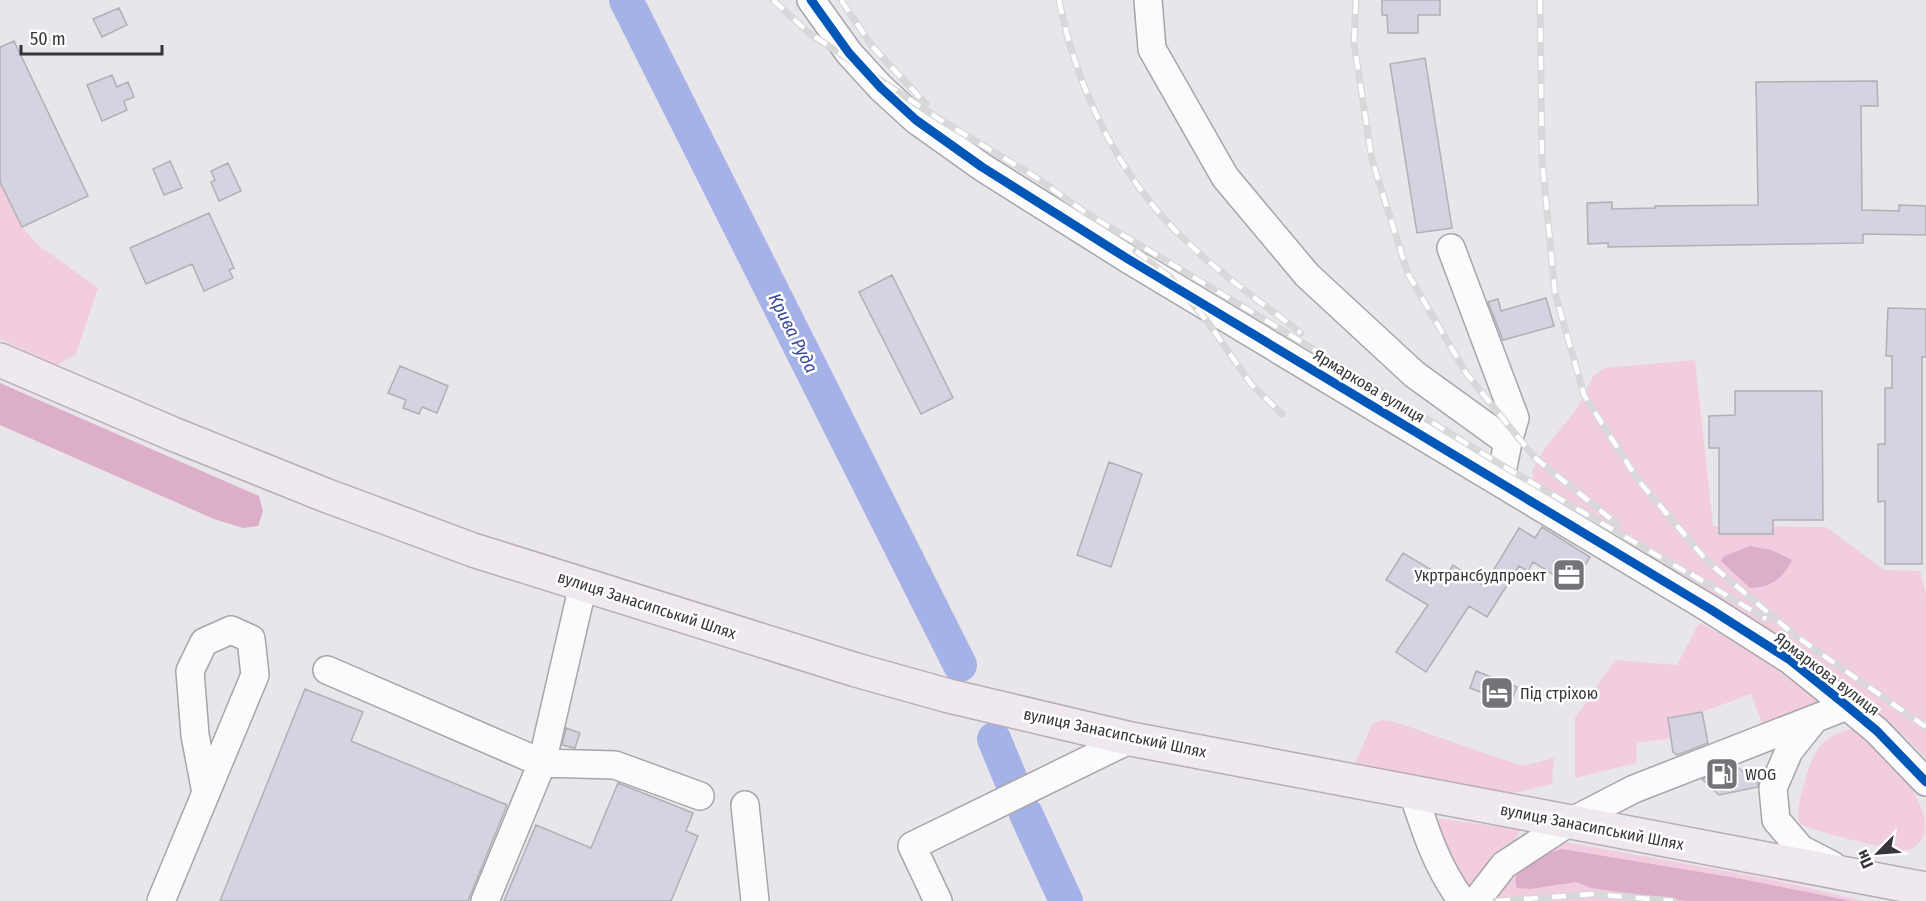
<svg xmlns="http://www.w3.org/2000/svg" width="1926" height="901" viewBox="0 0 1926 901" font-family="'Fira Sans Condensed',sans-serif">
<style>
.green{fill:#f2cde0}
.forest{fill:#dcaec7}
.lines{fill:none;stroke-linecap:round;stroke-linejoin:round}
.river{stroke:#a5b2e8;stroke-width:34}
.building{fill:#d5d2e1;stroke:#b1b0b4;stroke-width:1.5}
.minor-casing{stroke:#a7a5aa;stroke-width:30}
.major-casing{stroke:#b9acb9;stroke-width:36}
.minor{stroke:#fcfbfc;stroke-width:27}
.major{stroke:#f0e8ef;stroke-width:33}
.rail-casing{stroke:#d8d7d9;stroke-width:7}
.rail{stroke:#fff;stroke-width:4.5;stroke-dasharray:14;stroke-linecap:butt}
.cycleway-casing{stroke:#fff;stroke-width:13}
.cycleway{stroke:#0057b8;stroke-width:9}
.labels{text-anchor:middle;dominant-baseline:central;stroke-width:5;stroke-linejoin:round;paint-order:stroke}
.street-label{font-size:16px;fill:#373539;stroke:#fff}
.poi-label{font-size:16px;fill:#373539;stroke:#fff;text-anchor:start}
.water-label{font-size:18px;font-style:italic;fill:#38489e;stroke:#fff}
</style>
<rect width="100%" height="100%" fill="#e8e5eb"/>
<!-- green -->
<path class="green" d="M 0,183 L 21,226 L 38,245 L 98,288 L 76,354 L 57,365 L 0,339 Z
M 1695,360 L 1713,526 L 1826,527 L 1884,570 L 1920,571 L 1926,594 L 1926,758 C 1861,690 1780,639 1699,590 C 1645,557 1590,524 1536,491 L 1532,471 L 1545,448 L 1578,407 L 1593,376 L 1605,368 Z
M 1699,623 C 1744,644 1783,673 1821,704 L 1765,731 L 1751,694 L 1702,712 L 1668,718 L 1671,738 L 1637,743 L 1636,763 L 1575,778 L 1575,718 L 1615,660 L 1677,665 Z
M 1381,720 L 1395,722 L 1522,766 L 1554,758 L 1552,784 L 1510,794 L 1352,770 L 1372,724 Z
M 1852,729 C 1879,751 1926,790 1925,828 C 1925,835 1921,843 1914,847 C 1913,848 1907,850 1906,850 C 1894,851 1805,830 1800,823 C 1794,814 1804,785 1807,774 C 1815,748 1824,736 1852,729 Z
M 1430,817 L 1520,830 L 1511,847 L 1472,891 Z
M 1565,842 L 1769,879 L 1864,901 L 1491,901 L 1493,896 L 1522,866 Z"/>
<!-- forest -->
<path class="forest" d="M 0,383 L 259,496 L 263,511 L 258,526 L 243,528 L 214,519 L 0,425 Z
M 1750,546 L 1772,550 L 1792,560 C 1783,579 1771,587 1750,588 L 1721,561 L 1724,556 Z
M 1562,849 L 1742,879 L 1851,901 L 1686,901 L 1591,888 L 1576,882 L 1530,889 L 1517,888 C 1508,865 1545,854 1562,849 Z"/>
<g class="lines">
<!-- river -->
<path class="river" d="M 626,0 L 960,665
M 994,739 L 1011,780
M 1026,814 L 1066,901"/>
</g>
<!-- building -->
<path class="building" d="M 1382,0 L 1440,0 L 1440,15 L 1418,15 L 1418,33 L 1388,33 L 1387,15 L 1382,15 Z
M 119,8 L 127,25 L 102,37 L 93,19 Z
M 14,41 L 88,196 L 22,227 L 0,182 L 0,47 Z
M 1425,58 L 1452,228 L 1417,233 L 1390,64 Z
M 112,75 L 117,87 L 128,82 L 134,97 L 124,101 L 127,110 L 102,121 L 87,85 Z
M 1877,81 L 1878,106 L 1861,106 L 1862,210 L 1899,211 L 1899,205 L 1926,206 L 1926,235 L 1863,234 L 1863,243 L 1608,247 L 1608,243 L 1588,244 L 1587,203 L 1612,202 L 1612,209 L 1655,208 L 1655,206 L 1758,205 L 1756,82 Z
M 170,161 L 182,188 L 164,195 L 153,169 Z
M 228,163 L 241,191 L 219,201 L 211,182 L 215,180 L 211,171 Z
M 209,213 L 234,268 L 229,270 L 233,278 L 204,291 L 192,264 L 146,284 L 130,248 Z
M 892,275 L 953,398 L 921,414 L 859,292 Z
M 1546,298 L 1554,326 L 1503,340 L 1488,302 L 1498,299 L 1501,311 Z
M 1888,308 L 1926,309 L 1926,357 L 1922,357 L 1922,564 L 1885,564 L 1885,501 L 1878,502 L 1878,444 L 1885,444 L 1885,388 L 1892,388 L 1892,356 L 1886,356 Z
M 400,366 L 448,386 L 437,413 L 422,407 L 419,414 L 403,408 L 406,400 L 388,393 Z
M 1735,391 L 1822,391 L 1823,520 L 1773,520 L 1773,534 L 1719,534 L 1719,448 L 1709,448 L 1709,416 L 1735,415 Z
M 1109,462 L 1142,474 L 1111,567 L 1077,555 Z
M 1542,527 L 1590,557 L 1572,586 L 1533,562 L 1528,571 L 1519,566 L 1487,617 L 1469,606 L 1426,672 L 1396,652 L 1428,605 L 1386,580 L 1403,553 L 1445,578 L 1453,565 L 1484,586 L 1519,528 L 1535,538 Z
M 1476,671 L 1517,687 L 1510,704 L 1470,688 Z
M 305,689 L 363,712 L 351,741 L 507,805 L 468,901 L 220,901 Z
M 1702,712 L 1708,743 L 1677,755 L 1673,752 L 1668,718 Z
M 566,728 L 580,733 L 575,748 L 562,745 Z
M 1736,766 L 1758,783 L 1758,787 L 1719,795 L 1702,779 Z
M 618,783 L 693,813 L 686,831 L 698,836 L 671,901 L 504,901 L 536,825 L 591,848 Z"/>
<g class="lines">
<!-- minor casing -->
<g class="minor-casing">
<path id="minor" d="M 811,0 L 849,53 L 881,88 L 916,120 L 982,167 L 1128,259 L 1710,609 L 1790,660 L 1847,706 L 1877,731 L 1926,782
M 1148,0 L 1152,49 L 1225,177 L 1307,275 L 1414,374 L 1508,442 L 1500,482
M 1451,248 L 1515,418 L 1508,442
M 327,670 L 542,763 L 615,765 L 700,796
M 1813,721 L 1789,751 L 1773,788 L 1776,820 L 1801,849 L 1832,865
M 1413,793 C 1426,833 1437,867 1462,901
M 745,805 L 755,901
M 161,901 L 255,675 L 251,639 L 231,630 L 204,642 L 190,671 L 195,735 L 206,793
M 485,901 L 542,763 L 583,585
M 938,901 L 912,846 L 1131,739
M 1476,901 L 1504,865 L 1568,823 L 1634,789 L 1847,706"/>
</g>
<!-- major casing -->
<g class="major-casing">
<path id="major" d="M 0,360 L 173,434 L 325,495 L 473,550 L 856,670 L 949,696 L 1131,739 L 1926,889"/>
</g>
<!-- minor -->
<use href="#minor" class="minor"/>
<!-- major -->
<use href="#major" class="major"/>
<!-- rail casing -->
<g class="rail-casing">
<path id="rail" d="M 773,0 L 809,33 L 942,121 L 1034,176 L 1086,213 L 1282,330 L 1503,466 L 1698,579
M 841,0 L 872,46 L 926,104
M 1059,0 C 1076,86 1117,174 1181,236 C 1217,272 1261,302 1301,333
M 1356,0 L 1354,43 L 1372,160 L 1408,274 L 1466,373 L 1534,457 L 1617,524
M 1540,0 L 1542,160 L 1555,293 L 1584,395 L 1638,480 L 1708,562 L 1797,637 L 1926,727
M 1136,251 L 1170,277 L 1207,321 L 1251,384 L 1282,414
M 1691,574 L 1766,619
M 1496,901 L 1594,894 L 1673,901"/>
</g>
<!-- rail -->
<use href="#rail" class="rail"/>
<!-- cycleway casing -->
<g class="cycleway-casing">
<path id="cycleway" d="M 811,0 L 849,53 L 881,88 L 916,120 L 982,167 L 1128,259 L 1710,609 L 1790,660 L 1847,706 L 1877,731 L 1926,782"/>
</g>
<!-- cycleway -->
<use href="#cycleway" class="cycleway"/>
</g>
<!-- icons -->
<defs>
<g id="office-square" transform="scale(1.725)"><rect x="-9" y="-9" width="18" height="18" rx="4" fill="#757377" stroke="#fff"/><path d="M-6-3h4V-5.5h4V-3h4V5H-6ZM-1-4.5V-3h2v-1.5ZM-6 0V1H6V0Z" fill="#fff"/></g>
<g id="hotel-square" transform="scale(1.725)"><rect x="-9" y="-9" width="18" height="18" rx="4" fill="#757377" stroke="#fff"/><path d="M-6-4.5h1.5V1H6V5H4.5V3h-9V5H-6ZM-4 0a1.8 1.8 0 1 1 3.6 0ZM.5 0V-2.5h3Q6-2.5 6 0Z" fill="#fff"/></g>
<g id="fuel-square" transform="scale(1.725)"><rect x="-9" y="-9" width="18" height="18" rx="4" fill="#757377" stroke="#fff"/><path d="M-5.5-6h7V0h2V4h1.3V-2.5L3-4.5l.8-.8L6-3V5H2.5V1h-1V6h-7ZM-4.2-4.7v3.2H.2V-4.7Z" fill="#fff"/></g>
</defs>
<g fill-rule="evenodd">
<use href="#office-square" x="1569" y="575"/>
<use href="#hotel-square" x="1497" y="693"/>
<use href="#fuel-square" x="1722" y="774"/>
</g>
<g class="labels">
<!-- street labels -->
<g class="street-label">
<text transform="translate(1369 386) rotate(31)">Ярмаркова вулиця</text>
<text transform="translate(647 605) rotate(18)">вулиця Занасипський Шлях</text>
<text transform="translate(1827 674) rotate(37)">Ярмаркова вулиця</text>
<text transform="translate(1115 733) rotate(12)">вулиця Занасипський Шлях</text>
<text transform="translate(1592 827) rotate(11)">вулиця Занасипський Шлях</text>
</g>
<!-- poi labels -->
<g class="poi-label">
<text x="1546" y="575" text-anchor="end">Укртрансбудпроект</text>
<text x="1520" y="693">Під стріхою</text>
<text x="1745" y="774">WOG</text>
</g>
<!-- water labels -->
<g class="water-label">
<text transform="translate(793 333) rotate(63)">Крива Руда</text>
</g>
</g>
<!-- north arrow -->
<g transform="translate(1878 853) rotate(245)" stroke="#ffffff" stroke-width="4.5" paint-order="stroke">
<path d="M0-4.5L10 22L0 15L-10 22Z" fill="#373539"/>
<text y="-9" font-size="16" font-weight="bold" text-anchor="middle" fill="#373539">Пн</text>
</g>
<!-- scale -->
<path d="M21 45v9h141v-9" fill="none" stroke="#373539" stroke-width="3"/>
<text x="30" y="45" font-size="18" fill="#373539" stroke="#ffffff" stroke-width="4.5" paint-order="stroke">50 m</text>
</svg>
